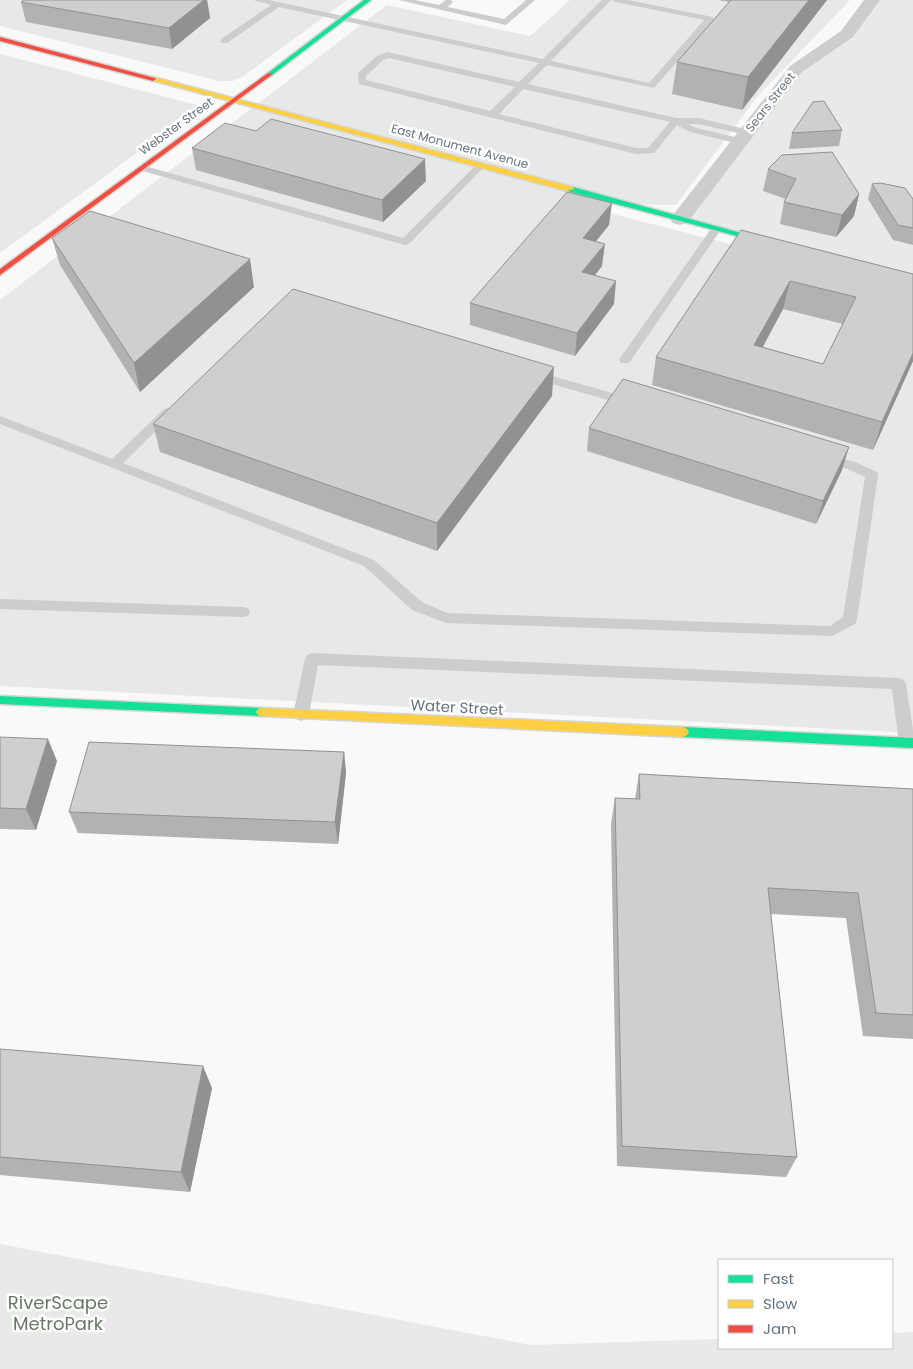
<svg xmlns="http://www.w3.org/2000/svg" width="913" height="1369" viewBox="0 0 913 1369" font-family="Poppins,sans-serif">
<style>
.built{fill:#e7e9e8}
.green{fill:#e7eae6}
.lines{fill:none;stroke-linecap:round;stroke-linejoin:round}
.fast-casing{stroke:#d5d6d6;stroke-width:3}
.slow-casing{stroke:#d5d6d6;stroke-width:3}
.jam-casing{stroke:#d5d6d6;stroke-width:3}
.lane{fill:#cccdce;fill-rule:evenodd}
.street{fill:#cccdce;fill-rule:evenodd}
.fast{fill:#16e098;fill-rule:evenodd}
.slow{fill:#ffcf43;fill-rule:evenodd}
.jam{fill:#f24e42;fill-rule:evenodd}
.wall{fill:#b1b2b3;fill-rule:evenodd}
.shaded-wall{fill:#909192}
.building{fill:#cecfd0;stroke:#909192;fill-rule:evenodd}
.labels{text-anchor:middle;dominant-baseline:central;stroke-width:5;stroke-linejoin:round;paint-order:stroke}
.far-street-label{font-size:12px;fill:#667480;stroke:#fff}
.street-label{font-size:15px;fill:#667480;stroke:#fff}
.near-park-label{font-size:18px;fill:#687866;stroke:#fff}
</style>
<rect width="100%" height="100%" fill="#f9f9f8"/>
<!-- built -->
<path class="built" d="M 0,0 L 347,0 L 242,77 L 233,81 L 219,81 L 0,26 Z
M 570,0 L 850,0 L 757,97 L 676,205 L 570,203 L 913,291 L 913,733 L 0,686 L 0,300 L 387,5 L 530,36 Z
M 0,54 L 201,106 L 0,253 Z"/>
<!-- green -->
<path class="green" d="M 875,0 L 913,0 L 913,277 L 680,219 L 796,69 L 847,34 Z
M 0,1244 L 531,1345 L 719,1339 L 719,1348 L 892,1348 L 892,1333 L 913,1332 L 913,1369 L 0,1369 Z"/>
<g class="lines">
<!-- fast casing -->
<g class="fast-casing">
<path id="fast" d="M 364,0 L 371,0 L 272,75 L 268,75 L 268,73 Z
M 567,187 L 573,187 L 778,243 L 771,245 L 567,191 Z
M 0,696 L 262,708 L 266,709 L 268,712 L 266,715 L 262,716 L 0,704 Z
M 683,727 L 913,738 L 913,748 L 683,737 L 679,735 L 677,732 L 679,729 Z"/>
</g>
<!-- slow casing -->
<g class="slow-casing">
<path id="slow" d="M 153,77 L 573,187 L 574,189 L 567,191 L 151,80 L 150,79 Z
M 262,708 L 683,727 L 687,729 L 689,732 L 687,735 L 683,737 L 262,716 L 258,715 L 256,712 L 258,709 Z"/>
</g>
<!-- jam casing -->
<g class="jam-casing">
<path id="jam" d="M 0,37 L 155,78 L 156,79 L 153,81 L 0,41 Z
M 268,73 L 273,74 L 0,275 L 0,269 Z"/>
</g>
<!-- lane -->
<path class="lane" d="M 253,0 L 269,0 L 543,59 L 602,0 L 611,0 L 551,61 L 649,83 L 704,20 L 616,2 L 612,0 L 628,0 L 713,17 L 713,21 L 654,88 L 547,65 L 528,84 L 676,118 L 699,118 L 749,130 L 751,132 L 746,135 L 699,124 L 688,124 L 696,128 L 743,139 L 743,143 L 740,144 L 690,132 L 677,125 L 654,153 L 636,154 L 359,84 L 358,73 L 377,56 L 388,52 L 519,82 L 539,63 L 279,7 L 227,43 L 221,43 L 221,39 L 271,5 ZM 389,58 L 515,87 L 490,111 L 366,80 L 366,76 L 383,60 ZM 523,89 L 670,122 L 648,148 L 636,148 L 499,114 Z
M 399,0 L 415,0 L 439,5 L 446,0 L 451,0 L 453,2 L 448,7 L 504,19 L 526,0 L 535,0 L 506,25 Z
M 480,163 L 485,166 L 483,168 L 409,244 L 405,245 L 139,170 L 137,168 L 142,165 L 145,166 L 403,238 L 477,164 Z
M 717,225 L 722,228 L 629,363 L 621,363 L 619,360 L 621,357 L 713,226 Z
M 534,371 L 634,399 L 636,402 L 630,406 L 530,378 L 528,375 Z
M 168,408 L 174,412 L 172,415 L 123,463 L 374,560 L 422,602 L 447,613 L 830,626 L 843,617 L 865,477 L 845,468 L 820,461 L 819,458 L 825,454 L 855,462 L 877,472 L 878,475 L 857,620 L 855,624 L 832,636 L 446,623 L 412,610 L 364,566 L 0,424 L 0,416 L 112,459 L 164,409 Z
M 0,599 L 243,607 L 248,608 L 250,612 L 248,616 L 243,617 L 0,609 Z
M 312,653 L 899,678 L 904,680 L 906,684 L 913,730 L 913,746 L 907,749 L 901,747 L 899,743 L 892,689 L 318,665 L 309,715 L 306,719 L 301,721 L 296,719 L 293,715 L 305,659 L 307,655 Z"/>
<!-- street -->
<path class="street" d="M 864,0 L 880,0 L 853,37 L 802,72 L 687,223 L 680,225 L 673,223 L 670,219 L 673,215 L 790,66 L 841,31 Z"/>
<!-- fast -->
<use href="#fast" class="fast"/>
<!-- slow -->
<use href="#slow" class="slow"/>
<!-- jam -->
<use href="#jam" class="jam"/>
</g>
<!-- wall -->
<path class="wall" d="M 24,0 L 207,0 L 210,18 L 172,49 L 26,22 L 21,2 Z
M 718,0 L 827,0 L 742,110 L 672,94 L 677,62 L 729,2 Z
M 842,130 L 839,146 L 789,149 L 792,133 Z
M 256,131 L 426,181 L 383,222 L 196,170 L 192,148 Z
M 768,169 L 859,194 L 854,216 L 836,237 L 780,224 L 784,202 L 786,199 L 763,191 Z
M 872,184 L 913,199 L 913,245 L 893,240 L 868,199 Z
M 609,225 L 596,241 L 602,266 L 595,275 L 614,304 L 575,356 L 470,325 L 470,303 Z
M 741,230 L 913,274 L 913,361 L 873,450 L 652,385 L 656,357 ZM 783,309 L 843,324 L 823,364 L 763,347 Z
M 52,238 L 254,287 L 140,392 L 60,265 Z
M 552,396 L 437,551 L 160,452 L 153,424 Z
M 589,428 L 842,470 L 816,524 L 587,451 Z
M 0,737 L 57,761 L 36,830 L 0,829 Z
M 344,752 L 346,773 L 338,844 L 78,833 L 69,812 Z
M 639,774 L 913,789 L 913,1039 L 863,1036 L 846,918 L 771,914 L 797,1157 L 786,1177 L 617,1166 L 611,824 L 615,798 L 635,799 Z
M 0,1049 L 212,1088 L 190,1192 L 0,1175 Z"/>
<!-- shaded-wall -->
<path class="shaded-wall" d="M 204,0 L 207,0 L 210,18 L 172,49 L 169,28 Z
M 809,0 L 827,0 L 742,110 L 748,77 Z
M 425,159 L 426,181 L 383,222 L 382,200 Z
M 859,194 L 854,216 L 836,237 L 842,215 Z
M 612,203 L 609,225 L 581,260 L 583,238 Z
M 605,244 L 602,266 L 580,294 L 582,272 Z
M 250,259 L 254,287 L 140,392 L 134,363 Z
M 616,281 L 614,304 L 575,356 L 577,333 Z
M 790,281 L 783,309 L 748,373 L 754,345 Z
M 913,353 L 913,361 L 873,450 L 882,422 Z
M 554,367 L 552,396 L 437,551 L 437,523 Z
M 849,447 L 842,470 L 816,524 L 823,501 Z
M 48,739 L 57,761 L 36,830 L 26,809 Z
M 344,752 L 346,773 L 338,844 L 335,822 Z
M 203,1066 L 212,1088 L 190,1192 L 181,1172 Z"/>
<!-- building -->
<path class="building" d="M 24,0 L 204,0 L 169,28 L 21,2 Z
M 731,0 L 809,0 L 748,77 L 677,62 Z
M 824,101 L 842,130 L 792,133 L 813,102 Z
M 271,119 L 425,159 L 382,200 L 192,148 L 225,123 L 256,131 Z
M 832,152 L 859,194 L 842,215 L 784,202 L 796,179 L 768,169 L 782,155 Z
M 880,183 L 905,188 L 913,199 L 913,228 L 898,225 L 872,184 Z
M 567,192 L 612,203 L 583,238 L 605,244 L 582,272 L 616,281 L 577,333 L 470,303 Z
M 90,211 L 250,259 L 134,363 L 52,238 Z
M 741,230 L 913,274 L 913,353 L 882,422 L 656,357 ZM 790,281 L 856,297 L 823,364 L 754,345 Z
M 293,289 L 554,367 L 437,523 L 153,424 Z
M 623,379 L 849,447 L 823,501 L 589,428 Z
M 0,737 L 48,739 L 26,809 L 0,808 Z
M 89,742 L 344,752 L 335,822 L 69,812 Z
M 639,774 L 913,789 L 913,1015 L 876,1013 L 858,893 L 768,888 L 797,1157 L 622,1146 L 615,798 L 640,799 Z
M 0,1049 L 203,1066 L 181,1172 L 0,1157 Z"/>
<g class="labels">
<!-- far-street labels -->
<g class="far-street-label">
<text transform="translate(770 102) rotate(-52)">Sears Street</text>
<text transform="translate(176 126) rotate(-36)">Webster Street</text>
<text transform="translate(460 146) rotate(15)">East Monument Avenue</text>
</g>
<!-- street labels -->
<g class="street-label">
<text transform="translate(457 707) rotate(3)">Water Street</text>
</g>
<!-- near-park labels -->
<g class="near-park-label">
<text x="58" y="1302">RiverScape<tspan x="58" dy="21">MetroPark</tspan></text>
</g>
</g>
<!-- legend -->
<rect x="718" y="1259" width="175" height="90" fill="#ffffff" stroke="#c2c7cc"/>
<rect x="728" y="1275" width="25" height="8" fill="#16e098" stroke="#c2c7cc"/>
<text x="763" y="1284" font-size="15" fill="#667480">Fast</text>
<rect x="728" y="1300" width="25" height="8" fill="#ffcf43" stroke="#c2c7cc"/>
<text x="763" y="1309" font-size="15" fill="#667480">Slow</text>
<rect x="728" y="1325" width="25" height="8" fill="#f24e42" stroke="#c2c7cc"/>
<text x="763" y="1334" font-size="15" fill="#667480">Jam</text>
</svg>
